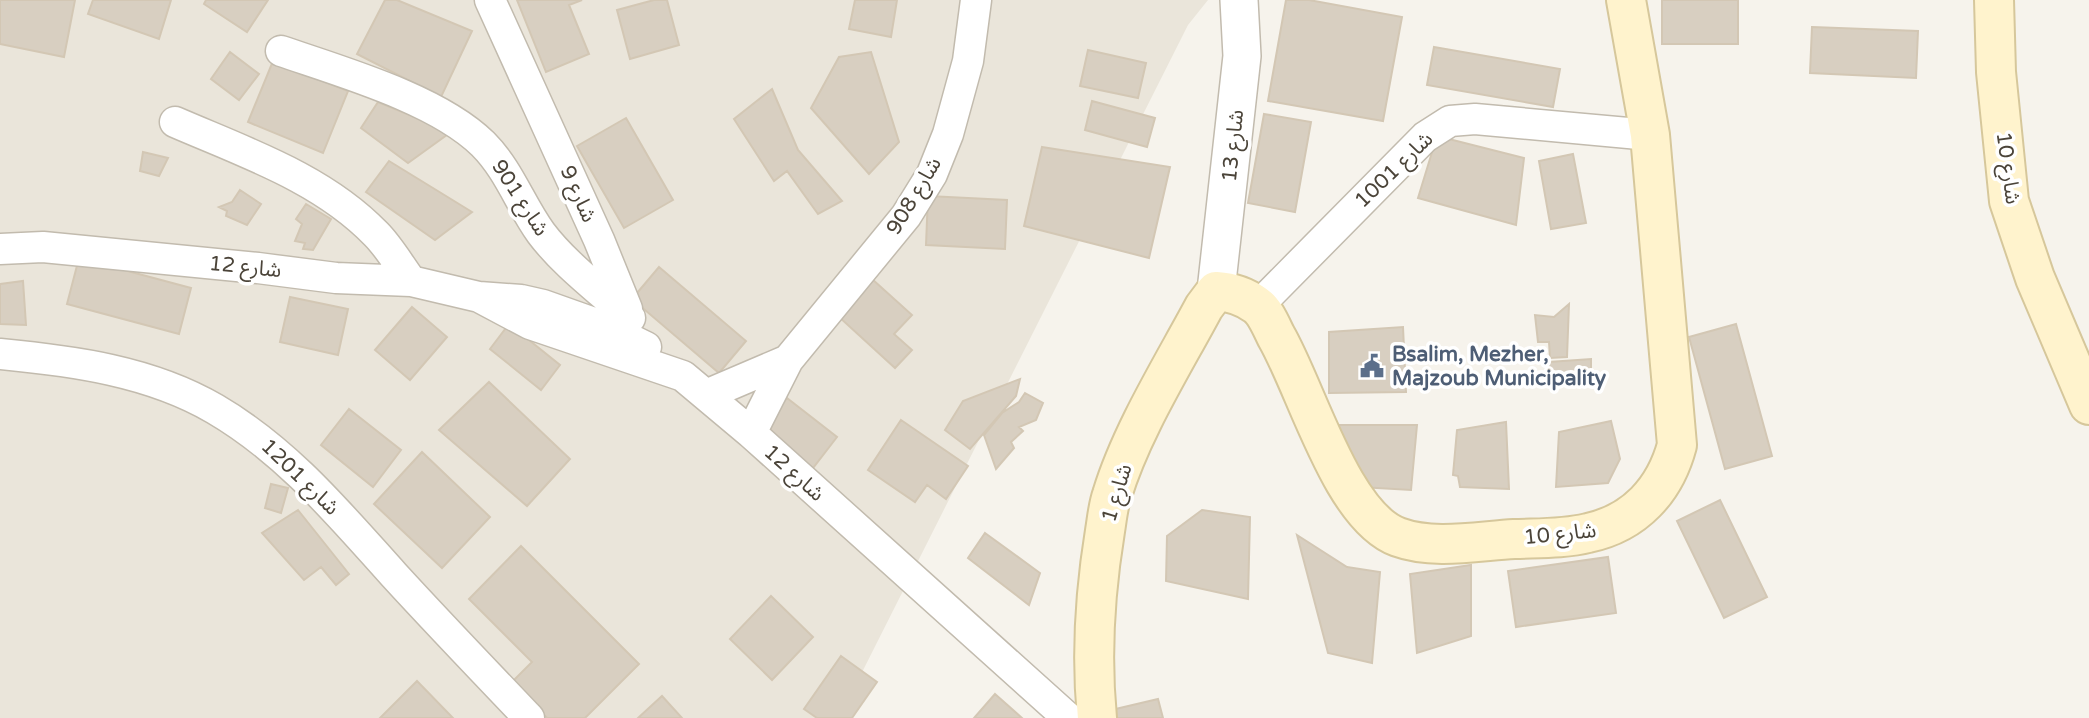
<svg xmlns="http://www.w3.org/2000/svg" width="2089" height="718" viewBox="0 0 2089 718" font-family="'Varela Round','Noto Sans Arabic',sans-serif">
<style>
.residential{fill:#eae5da}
.building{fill:#d8cfc1;stroke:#d3c7b4;stroke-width:2}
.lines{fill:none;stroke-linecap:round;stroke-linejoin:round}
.minor-casing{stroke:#c2bbae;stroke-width:33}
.tertiary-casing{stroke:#c2bbae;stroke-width:40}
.secondary-casing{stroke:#d6c79b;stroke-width:42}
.minor{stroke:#fff;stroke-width:30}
.tertiary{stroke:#fff;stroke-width:37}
.secondary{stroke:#fff3cd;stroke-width:38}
.labels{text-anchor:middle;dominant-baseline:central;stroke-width:7;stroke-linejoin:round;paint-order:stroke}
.street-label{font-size:21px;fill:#4b4439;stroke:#fff}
.service-label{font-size:21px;font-weight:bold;fill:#4e5e75;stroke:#fff;text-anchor:start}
</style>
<rect width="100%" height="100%" fill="#f6f3ec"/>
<!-- residential -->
<path class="residential" d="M 0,0 L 1208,0 L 1188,25 L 839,718 L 0,718 Z"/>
<!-- building -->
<path class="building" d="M 0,0 L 75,0 L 64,57 L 0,44 Z
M 93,0 L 171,0 L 159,39 L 88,14 Z
M 206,0 L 268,0 L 247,32 L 204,4 Z
M 385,0 L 397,0 L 472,31 L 441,97 L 357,54 Z
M 517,0 L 582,0 L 569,5 L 589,54 L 546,72 Z
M 654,0 L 667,0 L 679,45 L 630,59 L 617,10 Z
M 855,0 L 897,0 L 891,37 L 849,29 Z
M 1286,0 L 1309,0 L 1402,17 L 1383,121 L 1268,101 Z
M 1662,0 L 1738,0 L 1738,44 L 1662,44 Z
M 1812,27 L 1918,31 L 1916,78 L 1810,73 Z
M 1434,47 L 1560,69 L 1553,107 L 1427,85 Z
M 1088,50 L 1146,63 L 1138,98 L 1080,86 Z
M 230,52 L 259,74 L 239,100 L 211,79 Z
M 871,52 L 899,142 L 869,174 L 811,108 L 839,57 Z
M 273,61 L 348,91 L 323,153 L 248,122 Z
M 772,89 L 798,150 L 842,201 L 818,214 L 787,171 L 774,181 L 734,119 Z
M 1092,101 L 1155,118 L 1147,147 L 1085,130 Z
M 378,102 L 451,132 L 408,163 L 361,128 Z
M 1264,114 L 1311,122 L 1295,212 L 1248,203 Z
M 626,118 L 673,200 L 624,228 L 577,146 Z
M 1437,136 L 1524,158 L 1516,225 L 1418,198 Z
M 1042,147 L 1170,167 L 1149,258 L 1024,226 Z
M 143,152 L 168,158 L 159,176 L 140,171 Z
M 1573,154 L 1586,223 L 1551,229 L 1539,161 Z
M 389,161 L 472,212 L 435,240 L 366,192 Z
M 240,190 L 261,204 L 247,225 L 226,216 L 227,211 L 219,207 L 232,202 Z
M 928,196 L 1007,200 L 1005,249 L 926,245 Z
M 306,204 L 331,219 L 313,250 L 303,249 L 305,243 L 295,241 L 302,224 L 296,219 Z
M 79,258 L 191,288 L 179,334 L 67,304 Z
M 659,267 L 746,341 L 719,373 L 632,299 Z
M 872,279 L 912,315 L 894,334 L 912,350 L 895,368 L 838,316 Z
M 23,281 L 26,325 L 0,324 L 0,284 Z
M 290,297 L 348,309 L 338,355 L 280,342 Z
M 1569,304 L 1567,357 L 1550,358 L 1549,342 L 1538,342 L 1535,315 L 1554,317 Z
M 412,307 L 447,337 L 410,380 L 375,350 Z
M 509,324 L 560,365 L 541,390 L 490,349 Z
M 1736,324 L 1772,456 L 1725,469 L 1689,337 Z
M 1403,327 L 1406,392 L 1329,393 L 1329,332 Z
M 1591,359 L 1591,379 L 1548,387 L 1549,362 Z
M 1020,379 L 1016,396 L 970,449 L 945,430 L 963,401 Z
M 489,382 L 570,459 L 527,506 L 439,430 Z
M 1025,393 L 1043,403 L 1036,420 L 1019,427 L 1023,431 L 1011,442 L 1014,448 L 996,469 L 984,435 L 1002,413 L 1019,402 Z
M 787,398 L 837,437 L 813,468 L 763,428 Z
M 349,409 L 401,450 L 373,487 L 321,445 Z
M 901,420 L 968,466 L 946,499 L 927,485 L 915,502 L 868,470 Z
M 1611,421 L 1620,459 L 1608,483 L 1556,487 L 1559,432 Z
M 1506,422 L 1509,489 L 1460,487 L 1458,476 L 1453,475 L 1457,430 Z
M 1337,425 L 1417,425 L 1411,490 L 1360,487 Z
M 422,452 L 490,517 L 442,568 L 374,504 Z
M 271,484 L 288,488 L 281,513 L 265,508 Z
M 1720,500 L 1767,597 L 1724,618 L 1677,521 Z
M 298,510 L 349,574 L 336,585 L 321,567 L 304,580 L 262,533 Z
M 1202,510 L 1250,517 L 1248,599 L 1166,581 L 1167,536 Z
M 985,533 L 1040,573 L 1029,605 L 968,558 Z
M 1297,535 L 1347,567 L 1380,572 L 1372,663 L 1328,653 Z
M 521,546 L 639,664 L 585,718 L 547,718 L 512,682 L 532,662 L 469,599 Z
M 1608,557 L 1616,613 L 1516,627 L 1508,571 Z
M 1471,565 L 1471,636 L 1417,653 L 1410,574 Z
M 771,596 L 813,637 L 772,680 L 730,639 Z
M 841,656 L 877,682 L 852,718 L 817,718 L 804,709 Z
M 417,681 L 453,718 L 380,718 Z
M 995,694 L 1022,718 L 974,718 Z
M 662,696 L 682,718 L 638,718 Z
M 1158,699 L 1163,718 L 1109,718 L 1107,711 Z"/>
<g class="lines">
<!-- minor casing -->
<g class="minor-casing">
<path id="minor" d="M 490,0 L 599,240 L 627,309
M 281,51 C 342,72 437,99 483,144 C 509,170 520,204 541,233 C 565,265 601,291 630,318
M 175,122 C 244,152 322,178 376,234 C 389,247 400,266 411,281
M 0,249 L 43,247 L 258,268 L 336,278 L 411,281 L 479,297 L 521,300 L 543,305 L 605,327 L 646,347
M 479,297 L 530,324 L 683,376 L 751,433 L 1068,718
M 1258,306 L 1425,137 L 1450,121 L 1475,119 L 1650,135
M 0,354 C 73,361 150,371 215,409 C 287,451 339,514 394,575 C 438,623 484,671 529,718
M 706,395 L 788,360
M 751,433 L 788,360 L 906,216 L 932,174 L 948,134 L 968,61 L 976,0"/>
</g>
<!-- tertiary casing -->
<g class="tertiary-casing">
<path id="tertiary" d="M 1216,291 L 1242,56 L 1239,0"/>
</g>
<!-- secondary casing -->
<g class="secondary-casing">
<path id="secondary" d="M 1994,0 L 1996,72 L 2009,201 L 2035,278 L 2089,405
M 1097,718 C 1091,656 1095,592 1105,531 C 1107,519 1108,506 1112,495 C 1131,432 1173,365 1204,307 L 1216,291 C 1231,292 1244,296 1256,305 C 1265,311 1271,326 1276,336 C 1306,387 1341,516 1398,537 C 1433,550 1478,541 1514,539 C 1539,538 1564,539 1588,533 C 1635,523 1665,490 1677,445 L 1650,135 L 1626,0"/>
</g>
<!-- minor -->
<use href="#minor" class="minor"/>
<!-- tertiary -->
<use href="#tertiary" class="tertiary"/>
<!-- secondary -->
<use href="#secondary" class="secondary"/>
</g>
<!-- icons -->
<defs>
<g id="civic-bare" transform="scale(1.89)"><path d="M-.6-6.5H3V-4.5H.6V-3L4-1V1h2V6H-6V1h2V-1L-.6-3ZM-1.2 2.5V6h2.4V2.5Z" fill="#5c6f8a" stroke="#fff" stroke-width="2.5" paint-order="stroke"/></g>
</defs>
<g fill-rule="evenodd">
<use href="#civic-bare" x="1372" y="366"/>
</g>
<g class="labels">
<!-- street labels -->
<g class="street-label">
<text transform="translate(1233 146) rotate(-84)">شارع 13</text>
<text transform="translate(2008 168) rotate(82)">شارع 10</text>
<text transform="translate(1394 170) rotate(-44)">شارع 1001</text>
<text transform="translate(578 194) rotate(66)">شارع 9</text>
<text transform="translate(914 196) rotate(-59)">شارع 908</text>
<text transform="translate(520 198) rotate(57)">شارع 901</text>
<text transform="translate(245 267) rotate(6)">شارع 12</text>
<text transform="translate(794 473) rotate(42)">شارع 12</text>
<text transform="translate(300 477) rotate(44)">شارع 1201</text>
<text transform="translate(1117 493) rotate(-73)">شارع 1</text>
<text transform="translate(1560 534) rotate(-6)">شارع 10</text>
</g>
<!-- service labels -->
<g class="service-label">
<text x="1392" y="354">Bsalim, Mezher,<tspan x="1392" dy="24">Majzoub Municipality</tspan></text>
</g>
</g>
</svg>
